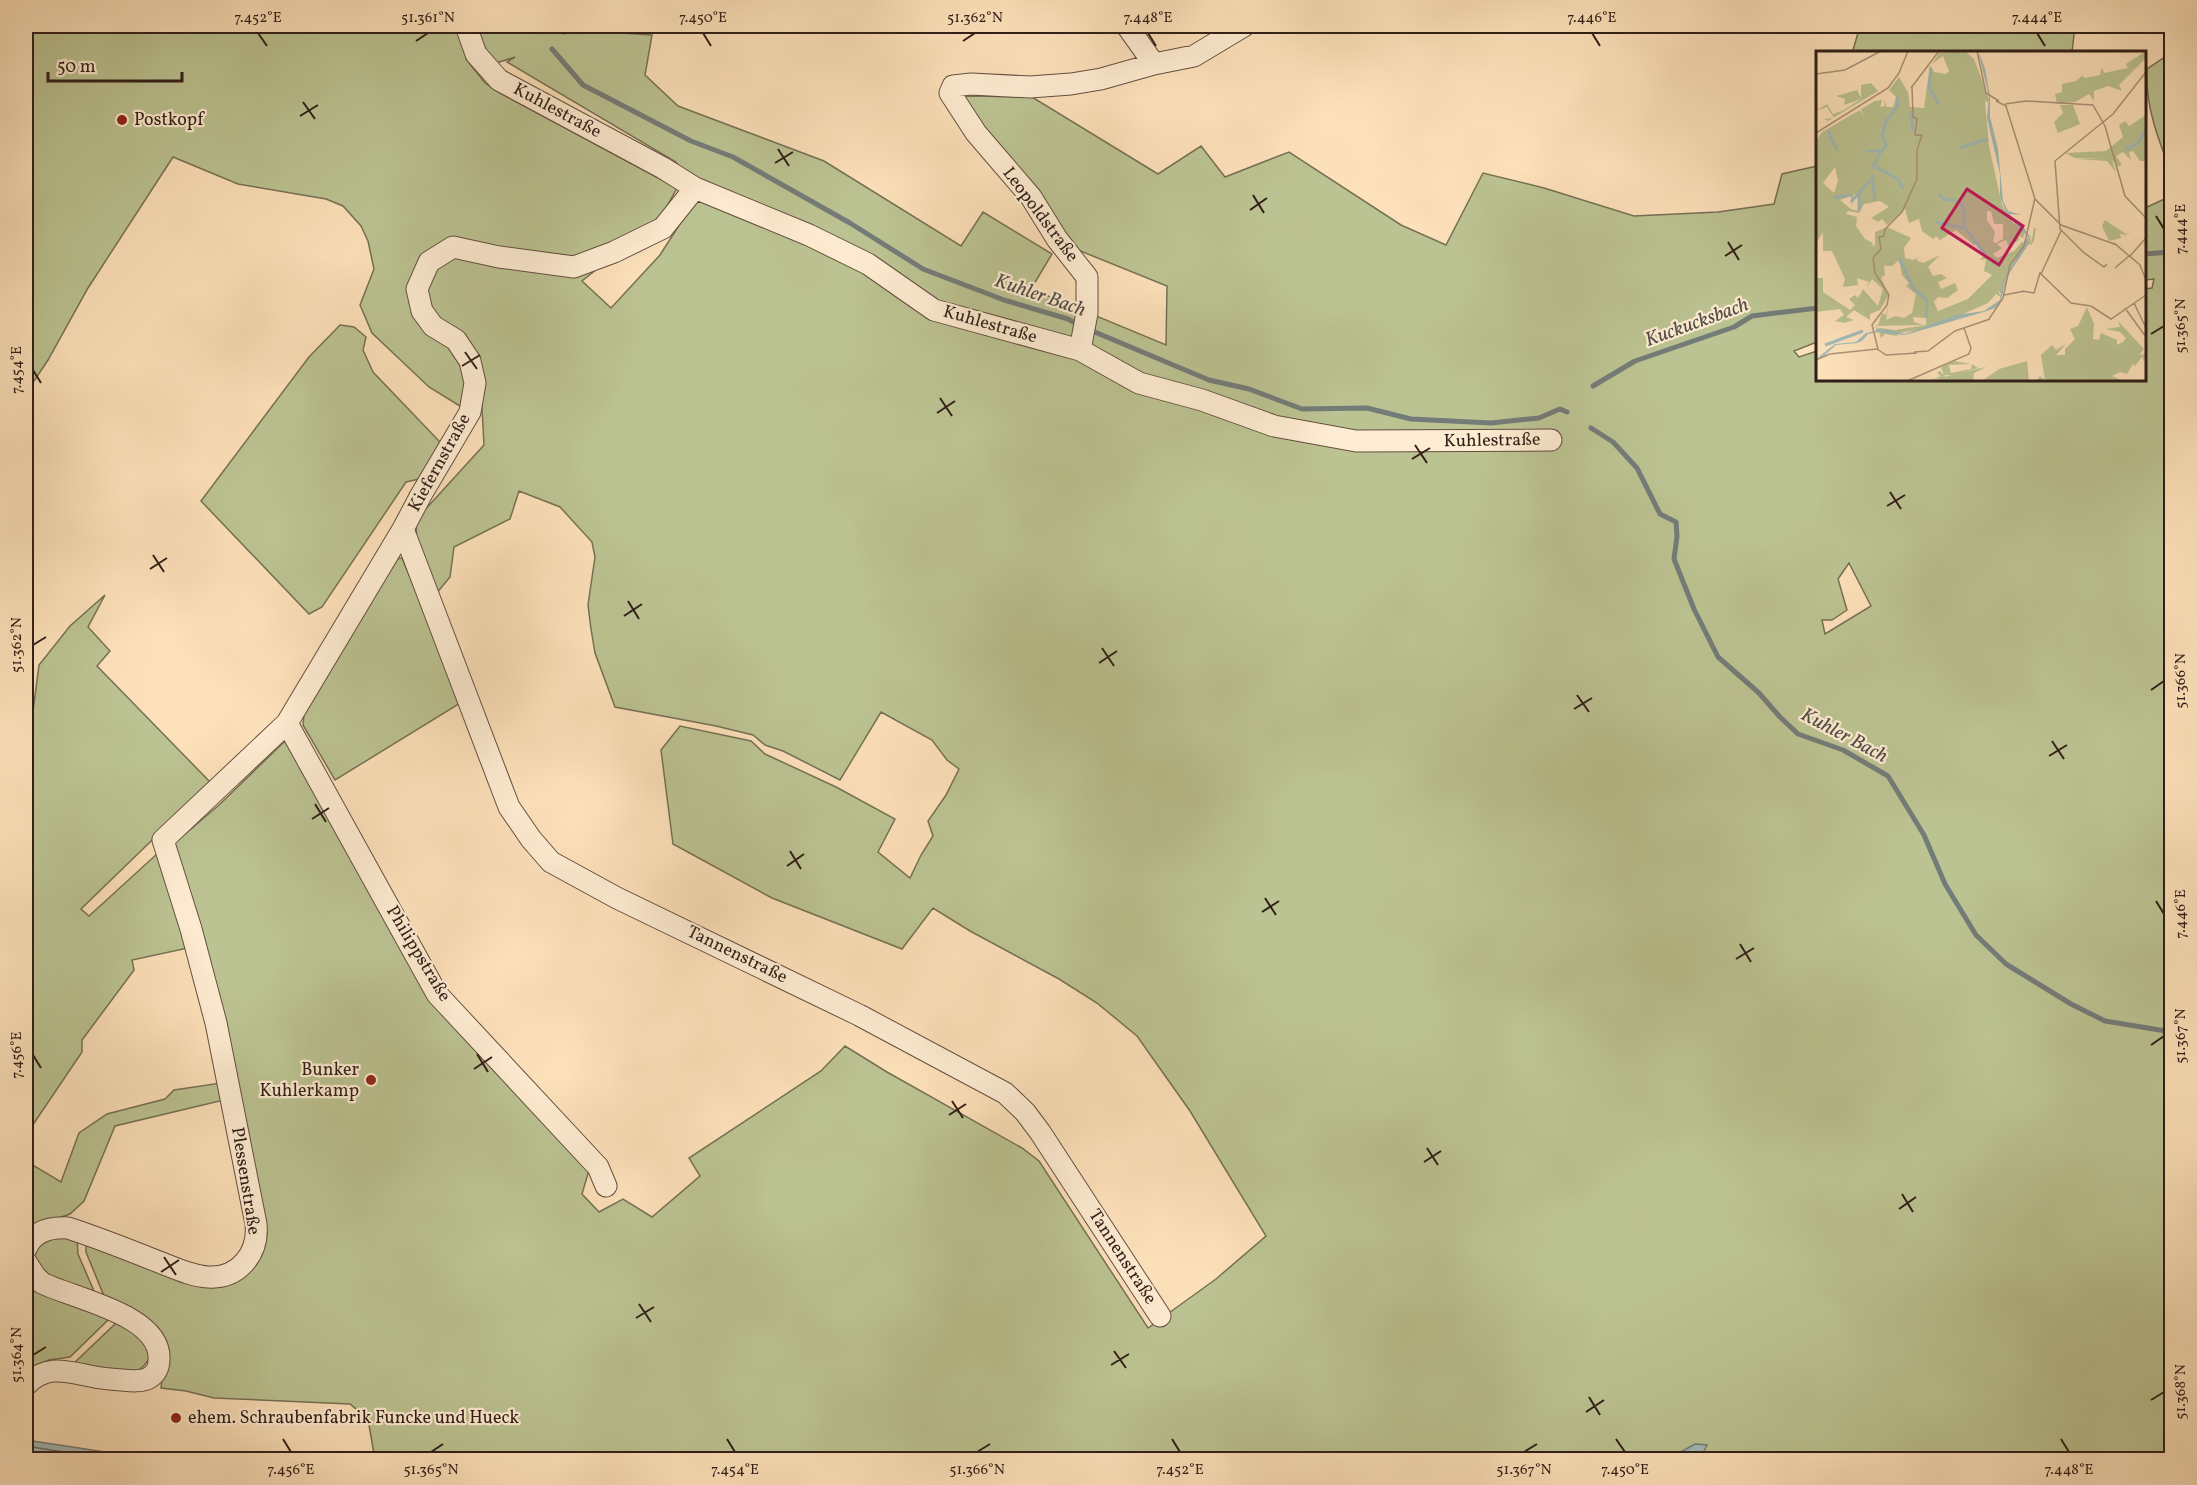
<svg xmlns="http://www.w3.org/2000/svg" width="2197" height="1485" viewBox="0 0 2197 1485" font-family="Vollkorn,serif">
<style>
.green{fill:#bcc392;stroke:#767055;stroke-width:1.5;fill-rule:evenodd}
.water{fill:#a2bbb9;stroke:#747c79;stroke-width:1.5}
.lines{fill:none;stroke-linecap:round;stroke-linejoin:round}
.shore{stroke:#696c68;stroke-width:1.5}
.stream{stroke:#747c79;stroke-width:5}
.street-casing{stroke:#634f40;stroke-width:23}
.street{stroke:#feecd2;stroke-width:21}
.ticks{fill:none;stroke:#301e18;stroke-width:2}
.poi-dot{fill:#8f2418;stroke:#feecd2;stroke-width:2}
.labels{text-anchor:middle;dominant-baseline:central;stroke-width:4.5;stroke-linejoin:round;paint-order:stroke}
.street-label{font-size:18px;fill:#301e18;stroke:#feecd2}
.poi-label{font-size:18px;fill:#301e18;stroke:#feecd2;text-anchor:start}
.water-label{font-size:20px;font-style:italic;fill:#524d48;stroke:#feecd2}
.inset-river{fill:none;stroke:#a2bbb9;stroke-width:3}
.inset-road{fill:none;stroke:#ab9379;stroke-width:1.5}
.view{fill:#c2185b;fill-opacity:0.15;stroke:#c2185b;stroke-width:3}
.inset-edge{fill:none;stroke:#301e18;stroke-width:3}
.neatline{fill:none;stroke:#301e18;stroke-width:2}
.ticks-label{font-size:15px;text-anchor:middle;fill:#301e18}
</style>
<rect width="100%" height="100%" fill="#fde1ba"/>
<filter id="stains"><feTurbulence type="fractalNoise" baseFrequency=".00333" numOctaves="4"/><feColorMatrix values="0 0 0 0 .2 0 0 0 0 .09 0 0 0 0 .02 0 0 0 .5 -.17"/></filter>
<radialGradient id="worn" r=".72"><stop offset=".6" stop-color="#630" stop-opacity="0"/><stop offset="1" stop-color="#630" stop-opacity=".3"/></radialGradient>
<!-- green -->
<path class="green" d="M 26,26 L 466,26 L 476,54 L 466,59 L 485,83 L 500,93 L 677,188 L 660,219 L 582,281 L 611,308 L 660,255 L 696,199 L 676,162 L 507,62 L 515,57 L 493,64 L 475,26 L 560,26 L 564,34 L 573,30 L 652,35 L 645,75 L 678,106 L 824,161 L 961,246 L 983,212 L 1052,254 L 1031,289 L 1166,345 L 1167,286 L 1068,246 L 975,128 L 964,96 L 1032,97 L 1158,174 L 1201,146 L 1225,177 L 1289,152 L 1401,225 L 1446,245 L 1483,173 L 1544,188 L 1634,216 L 1718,212 L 1774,204 L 1782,174 L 1817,166 L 1817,342 L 1794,351 L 1799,357 L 1817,351 L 1818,380 L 2144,380 L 2145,289 L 2152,288 L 2154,279 L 2145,280 L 2145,208 L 2171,196 L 2171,1459 L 375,1460 L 368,1419 L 350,1404 L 214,1398 L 186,1391 L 161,1388 L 165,1351 L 106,1301 L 86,1252 L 86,1242 L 230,1279 L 263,1243 L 170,847 L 219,805 L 284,742 L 292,744 L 422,980 L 589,1170 L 582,1194 L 599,1212 L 623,1199 L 652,1217 L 700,1176 L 689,1158 L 821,1071 L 845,1046 L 887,1072 L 1022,1148 L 1039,1161 L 1148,1328 L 1216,1279 L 1266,1236 L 1190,1111 L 1137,1036 L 1097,1003 L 1059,979 L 970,931 L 933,908 L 902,949 L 772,898 L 673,844 L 661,750 L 680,726 L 751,741 L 765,754 L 836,787 L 895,819 L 878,852 L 910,878 L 921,855 L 933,836 L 928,821 L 946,795 L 959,769 L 947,760 L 932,740 L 881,712 L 840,780 L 783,751 L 765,745 L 753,735 L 716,726 L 615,707 L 595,653 L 591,629 L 588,605 L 595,557 L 592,542 L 560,507 L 519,491 L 510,519 L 454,547 L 450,577 L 436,594 L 417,545 L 416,523 L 423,512 L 484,445 L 480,373 L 411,291 L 470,372 L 463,408 L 429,387 L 372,333 L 360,305 L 374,269 L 368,241 L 361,226 L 343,206 L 326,199 L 238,184 L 173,157 L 88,288 L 48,360 L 26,393 ZM 1849,563 L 1871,606 L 1825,634 L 1822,620 L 1832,620 L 1847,610 L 1838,579 Z
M 1860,26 L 2075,26 L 2072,52 L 1850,52 L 1853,50 Z
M 2171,53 L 2171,172 C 2158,139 2145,105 2147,69 Z
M 340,325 L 354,327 L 366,337 L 363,350 L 373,372 L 440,442 L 419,479 L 406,482 L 322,607 L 309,614 L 201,501 L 309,357 Z
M 402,558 L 462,702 L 335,780 L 303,725 L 304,715 L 397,559 Z
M 105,595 L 88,627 L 110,651 L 97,666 L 211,783 L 81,909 L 89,916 L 158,853 L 188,948 L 132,960 L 134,970 L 82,1040 L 82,1052 L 26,1135 L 26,742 L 32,719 L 39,665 L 70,626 Z
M 221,1083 L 224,1100 L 115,1126 L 84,1201 L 70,1214 L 30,1228 L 26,1231 L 26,1161 L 61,1182 L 79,1133 L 107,1114 L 165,1099 L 174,1090 Z
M 47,1236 L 77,1238 L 78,1254 L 97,1298 L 51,1281 L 33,1263 L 34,1246 Z
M 26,1284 L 104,1313 L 108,1320 L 70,1357 L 49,1360 L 26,1369 Z
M 117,1318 L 138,1326 L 151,1355 C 146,1365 141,1370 131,1374 L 73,1364 L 115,1324 Z"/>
<!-- water -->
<path class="water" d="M 26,1440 L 138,1457 L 169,1457 L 169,1459 L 26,1459 Z
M 1695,1444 L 1707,1445 L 1700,1459 L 1679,1459 L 1679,1453 Z"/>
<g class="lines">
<!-- shore -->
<path class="shore" d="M 26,1446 L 114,1460"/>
<!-- stream -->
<path class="stream" d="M 552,49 L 583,85 L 691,141 L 733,157 L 850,223 L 923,269 L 1004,300 L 1068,319 L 1079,325
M 2144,254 L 2172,252
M 1090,330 L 1209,380 L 1249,389 L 1302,409 L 1367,408 L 1411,419 L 1491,423 L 1539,418 L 1560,409 L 1567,412
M 1593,386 L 1635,361 L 1734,327 L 1752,316 L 1818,308
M 1591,428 L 1613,442 L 1637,468 L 1660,514 L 1676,522 L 1677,536 L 1674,559 L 1694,609 L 1718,657 L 1759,693 L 1780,717 L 1798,734 L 1843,750 L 1888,776 L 1924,835 L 1945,884 L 1976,935 L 2006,964 L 2071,1004 L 2105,1021 L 2172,1032"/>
<!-- street casing -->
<g class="street-casing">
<path id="street" d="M 466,26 L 476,54 L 499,80 L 663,168 L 695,188 L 809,235 L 868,264 L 934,310 L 1080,350 L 1139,383 L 1202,400 L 1274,426 L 1356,441 L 1551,440
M 1127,26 L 1154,64
M 1080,350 L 1087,313 L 1087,277 L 1057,239 L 1031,197 L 976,133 L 950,93 L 953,86 L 971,84 L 1030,87 L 1071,84 L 1101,79 L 1154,64 L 1194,56 L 1244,26
M 403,529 L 509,807 L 531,839 L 551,862 L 617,898 L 859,1015 L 1005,1093 L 1025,1112 L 1040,1132 L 1160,1316
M 287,723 L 437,994 L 598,1167 L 606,1186
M 26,1249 C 33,1231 50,1227 68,1228 C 99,1238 129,1250 159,1262 C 175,1268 191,1276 208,1277 C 239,1279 259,1253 256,1224 L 216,1023 L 191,929 L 163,840 L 287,723 L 403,529 L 421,495 L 470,412 L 475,383 L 470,361 L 456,340 L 433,326 L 422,311 L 417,289 L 429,262 L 453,247 L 499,257 L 574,267 L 614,252 L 663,228 L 695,188
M 26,1262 L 35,1276 L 42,1283 C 75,1299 161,1315 159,1359 C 159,1367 157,1373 149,1378 C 141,1382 131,1381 122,1380 C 113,1379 104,1379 95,1377 C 67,1372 48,1363 26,1385"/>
</g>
<!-- street -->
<use href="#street" class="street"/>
</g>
<!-- ticks -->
<path class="ticks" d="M 258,33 L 267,46M 703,33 L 711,46M 1148,33 L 1156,46M 1592,33 L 1600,46M 2037,33 L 2045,46M 416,41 L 428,33M 963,41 L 975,33M 303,102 L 315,119M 300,116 L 318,105M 778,149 L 789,166M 775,163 L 793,152M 1253,195 L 1264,213M 1250,210 L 1267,198M 2156,216 L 2164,229M 1728,242 L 1739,260M 1725,256 L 1742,245M 2151,334 L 2164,326M 465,352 L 477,369M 462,366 L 480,355M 33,370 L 41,383M 940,398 L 952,416M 937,413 L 955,401M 1415,445 L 1427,463M 1412,459 L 1430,448M 1890,492 L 1901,509M 1887,506 L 1905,495M 153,555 L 164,572M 150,569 L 167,558M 628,601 L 639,619M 624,616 L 642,604M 33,645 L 46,637M 1102,648 L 1114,666M 1099,663 L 1117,651M 2151,690 L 2164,681M 1577,695 L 1589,712M 1574,709 L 1592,698M 2052,741 L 2064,759M 2049,756 L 2067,745M 315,804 L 326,822M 312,819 L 329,808M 790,851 L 801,869M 787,866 L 804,854M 1265,898 L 1276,915M 2156,901 L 2164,914M 1262,912 L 1279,901M 1740,944 L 1751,962M 1736,959 L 1754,948M 2151,1045 L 2164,1036M 477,1054 L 488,1072M 33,1055 L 41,1068M 474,1069 L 492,1057M 952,1101 L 963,1118M 949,1115 L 966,1104M 1427,1148 L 1438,1165M 1424,1162 L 1441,1151M 1902,1194 L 1913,1212M 1899,1209 L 1916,1197M 164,1257 L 176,1275M 161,1272 L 179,1260M 639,1304 L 651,1322M 636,1318 L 654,1307M 1114,1351 L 1126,1368M 33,1355 L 46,1347M 1111,1365 L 1129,1354M 1589,1397 L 1600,1415M 2151,1400 L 2164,1392M 1586,1412 L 1604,1400M 283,1439 L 291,1452M 727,1439 L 735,1452M 1172,1439 L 1180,1452M 1616,1439 L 1625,1452M 2061,1439 L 2069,1452M 431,1452 L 443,1444M 977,1452 L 990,1444M 1524,1452 L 1537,1444"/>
<!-- markers -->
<g class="poi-dot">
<circle cx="122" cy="120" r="6"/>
<circle cx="371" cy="1080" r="6"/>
<circle cx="176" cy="1418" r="6"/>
</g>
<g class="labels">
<!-- street labels -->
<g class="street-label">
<text transform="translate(557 111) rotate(28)">Kuhlestraße</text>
<text transform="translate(1040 215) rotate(53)">Leopoldstraße</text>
<text transform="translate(990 325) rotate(16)">Kuhlestraße</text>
<text transform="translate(1492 441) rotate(-1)">Kuhlestraße</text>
<text transform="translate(440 463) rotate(-61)">Kiefernstraße</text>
<text transform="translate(418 954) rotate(59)">Philippstraße</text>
<text transform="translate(737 955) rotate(26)">Tannenstraße</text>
<text transform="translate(245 1181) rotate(81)">Plessenstraße</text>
<text transform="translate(1122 1257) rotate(57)">Tannenstraße</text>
</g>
<!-- poi labels -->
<g class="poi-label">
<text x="134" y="120">Postkopf</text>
<text x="359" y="1070" text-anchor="end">Bunker<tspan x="359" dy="21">Kuhlerkamp</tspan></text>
<text x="188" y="1418">ehem. Schraubenfabrik Funcke und Hueck</text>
</g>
<!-- water labels -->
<g class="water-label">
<text transform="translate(1040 296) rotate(19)">Kuhler Bach</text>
<text transform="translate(1697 323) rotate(-20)">Kuckucksbach</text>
<text transform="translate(1844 736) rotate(28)">Kuhler Bach</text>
</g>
</g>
<!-- overview -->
<g transform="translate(1816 51)">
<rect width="330" height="330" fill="#fde1ba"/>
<path d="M 149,0 L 158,8 L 173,48 L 172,52 L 169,50 L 173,95 L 186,154 L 197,172 L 209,180 L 207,187 L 203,185 L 203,189 L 193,196 L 190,189 L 181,193 L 186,197 L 177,203 L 181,207 L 198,200 L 206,191 L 212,193 L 214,182 L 215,193 L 218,177 L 220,177 L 218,190 L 215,194 L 213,193 L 197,211 L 186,243 L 182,240 L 185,246 L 180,243 L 172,252 L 120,275 L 80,283 L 82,285 L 69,283 L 65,287 L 63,281 L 58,282 L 67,279 L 57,276 L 79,279 L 110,274 L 110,267 L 97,266 L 98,271 L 107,274 L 57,275 L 62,274 L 66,262 L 70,264 L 73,251 L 70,269 L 79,265 L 88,267 L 96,262 L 100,243 L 90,235 L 93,232 L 86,224 L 83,209 L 76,215 L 68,215 L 69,224 L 65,227 L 73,243 L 64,259 L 54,263 L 54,269 L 38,259 L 30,266 L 38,269 L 28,272 L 19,270 L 28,264 L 24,258 L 0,261 L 0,227 L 7,227 L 7,241 L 34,259 L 39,254 L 33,248 L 39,244 L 42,247 L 47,238 L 62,255 L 67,238 L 56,228 L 50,238 L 53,231 L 41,227 L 42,234 L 27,236 L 29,228 L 16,200 L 7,200 L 7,181 L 0,192 L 0,90 L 6,81 L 44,59 L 48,67 L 45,58 L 59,50 L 66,49 L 64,56 L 69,55 L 68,49 L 71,56 L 77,56 L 80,46 L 73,39 L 83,26 L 92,41 L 94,56 L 108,57 L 114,14 L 118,21 L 130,23 L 133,20 L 127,5 L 116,13 L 123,2 ZM 19,116 L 22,130 L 18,142 L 7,132 ZM 43,141 L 43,160 L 35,158 L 24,149 L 35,145 L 36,157 L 37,145 ZM 64,150 L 73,156 L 55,167 L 62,171 L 66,168 L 71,174 L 89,158 L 93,172 L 103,168 L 106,180 L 117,188 L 120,185 L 124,189 L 140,179 L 159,195 L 160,190 L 168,204 L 164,209 L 170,208 L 168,220 L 176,224 L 152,248 L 122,260 L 118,251 L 122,246 L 131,247 L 142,239 L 139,232 L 125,238 L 122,231 L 131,227 L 125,223 L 117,225 L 112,216 L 124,204 L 107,212 L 100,209 L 103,206 L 97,209 L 89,207 L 88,197 L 95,187 L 71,176 L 59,181 L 59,194 L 55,195 L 57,192 L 49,188 L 40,175 L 41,166 L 30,163 L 32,160 L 43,162 L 48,153 ZM 171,160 L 175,160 L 178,173 L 187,173 L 187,188 L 180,192 L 177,191 L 179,181 L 171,169 ZM 330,0 L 330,7 L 303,34 L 306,40 L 292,35 L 278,40 L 278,50 L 273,43 L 259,51 L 241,53 L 239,43 L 246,41 L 246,33 L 260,30 L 267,24 L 268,27 L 284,24 L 286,16 L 288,22 L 312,17 L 310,13 ZM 55,32 L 62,40 L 12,70 L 8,68 L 18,67 L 11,56 L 0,60 L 11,53 L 17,63 L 26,60 L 45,48 L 28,54 L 29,48 L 20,45 L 41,39 L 45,47 L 45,34 ZM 244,54 L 257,54 L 264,73 L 242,82 L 238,71 L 247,62 ZM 330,64 L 330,110 L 324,110 L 317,100 L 313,101 L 315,109 L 307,101 L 300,105 L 306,114 L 302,116 L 296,109 L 300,121 L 291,110 L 259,108 L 287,107 L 259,107 L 249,102 L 290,100 L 307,86 L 303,74 L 309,70 L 313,75 ZM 289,169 L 310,183 L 315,180 L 310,184 L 304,183 L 305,187 L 293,190 L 286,175 ZM 271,256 L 278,273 L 277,288 L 283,289 L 285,282 L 301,289 L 301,294 L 307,291 L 310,287 L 304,281 L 289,278 L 304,276 L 302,270 L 328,298 L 323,304 L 329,303 L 328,310 L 326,306 L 319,315 L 317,313 L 311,323 L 304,321 L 296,325 L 307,330 L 220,330 L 224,325 L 229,329 L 225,304 L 236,294 L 240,299 L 250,293 L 240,304 L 249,304 L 249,298 L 259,288 L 254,278 L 262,275 ZM 138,310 L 155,313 L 133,314 L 135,322 L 155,318 L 156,313 L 162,317 L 143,322 L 170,316 L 158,322 L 157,330 L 119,330 L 124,327 L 113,330 L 125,325 L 121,322 L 124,320 L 130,326 L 135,324 L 128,324 L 125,316 ZM 211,310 L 213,330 L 166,330 L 183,318 Z" fill="#bcc392" fill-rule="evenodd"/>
<path d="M 162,0 L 169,17 L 174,45 L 174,66 L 182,98 L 187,150 L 192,160 L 206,164 L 193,163 L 207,175 L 213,185 L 212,194 L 187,232 L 187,242 L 184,251 L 179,257 L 171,260 L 89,284 L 74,283 L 67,280 L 52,283 L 46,290 L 41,292 L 20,294 L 8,305 L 0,308 L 19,293 L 40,291 L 50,282 L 65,279 L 89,283 L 140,264 L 168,260 L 184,249 L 186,232 L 212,186 L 192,165 L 184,146 L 184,123 L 171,67 L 173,45 Z" fill="#a2bbb9"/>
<path class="inset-river" d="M 115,17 L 113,37 L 123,53M 95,60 L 97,80M 12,80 L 21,99M 143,97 L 172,88M 309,99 L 322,92 L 330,78M 50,100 L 65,100 L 56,118M 65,101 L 70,95 L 66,84 L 70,70 L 81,56 L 82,46M 60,116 L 82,128 L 87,138M 56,124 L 59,150M 43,140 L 43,160M 123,143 L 129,149 L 140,149M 17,147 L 36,144M 141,149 L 147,155 L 149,176M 35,151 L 54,129M 119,171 L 148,177M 149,177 L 169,203M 83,207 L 98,238 L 111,249 L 110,267M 60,279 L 81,282M 9,294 L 47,280"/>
<path class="inset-road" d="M 161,0 L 170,42 L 183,50M 0,23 L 29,19 L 65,0M 95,37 L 123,0M 180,50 L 190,55 L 219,148 L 245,174 L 301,194M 189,53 L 210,50 L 277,54 L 289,75 L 309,145 L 330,167M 0,82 L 72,37 L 83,22 L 92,0M 298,192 L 324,214 L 330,229M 314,205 L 330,187M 291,213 L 288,216 L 267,201 L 244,178 L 239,110 L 297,63 L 330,21M 299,217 L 313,205M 225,223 L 245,180M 206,240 L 218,242 L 224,222 L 255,252 L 275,255 L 295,268 L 330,244M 188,244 L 209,240M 318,252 L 330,277M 309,257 L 330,286M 173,268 L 187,247 L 194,214 L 208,195 L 219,147M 62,298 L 56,274 L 71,254 L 73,244 L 59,222 L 57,207 L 65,198 L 63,186 L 68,185 L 69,178 L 86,161 L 101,128 L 101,99 L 106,84 L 99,84 L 101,68 L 97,66 L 96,36M 98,301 L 112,300 L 139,280 L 174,268M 0,309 L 14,303 L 61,298 L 70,304 L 101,302M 91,330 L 153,303 L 155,297 L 148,277"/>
<path class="view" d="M 151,138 L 207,175 L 183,214 L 126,177 Z"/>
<rect width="330" height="330" class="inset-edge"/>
</g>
<!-- margin -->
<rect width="2197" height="1485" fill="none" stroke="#fde1ba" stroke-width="66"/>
<!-- scale -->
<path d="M48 72v9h134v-9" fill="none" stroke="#301e18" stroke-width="3"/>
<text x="57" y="72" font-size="18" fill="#301e18" stroke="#feecd2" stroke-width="4.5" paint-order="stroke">50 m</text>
<rect x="33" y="33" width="2131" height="1419" class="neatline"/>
<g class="ticks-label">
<text x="258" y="22">7.452°E</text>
<text x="428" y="22">51.361°N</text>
<text x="703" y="22">7.450°E</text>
<text x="975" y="22">51.362°N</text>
<text x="1148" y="22">7.448°E</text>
<text x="1592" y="22">7.446°E</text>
<text x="2037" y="22">7.444°E</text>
<text transform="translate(2180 229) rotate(-90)" y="5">7.444°E</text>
<text transform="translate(2180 326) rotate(-90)" y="5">51.365°N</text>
<text transform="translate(16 370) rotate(-90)" y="5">7.454°E</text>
<text transform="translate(16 645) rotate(-90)" y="5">51.362°N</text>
<text transform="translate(2180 681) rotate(-90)" y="5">51.366°N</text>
<text transform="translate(2180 914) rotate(-90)" y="5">7.446°E</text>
<text transform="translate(2180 1036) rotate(-90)" y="5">51.367°N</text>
<text transform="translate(16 1055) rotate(-90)" y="5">7.456°E</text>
<text transform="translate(16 1355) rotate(-90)" y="5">51.364°N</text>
<text transform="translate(2180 1392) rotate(-90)" y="5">51.368°N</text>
<text x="291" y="1474">7.456°E</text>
<text x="431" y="1474">51.365°N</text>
<text x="735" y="1474">7.454°E</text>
<text x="977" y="1474">51.366°N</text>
<text x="1180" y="1474">7.452°E</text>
<text x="1524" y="1474">51.367°N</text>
<text x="1625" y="1474">7.450°E</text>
<text x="2069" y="1474">7.448°E</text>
</g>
<rect width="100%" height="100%" filter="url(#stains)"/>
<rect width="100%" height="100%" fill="url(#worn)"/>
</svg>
